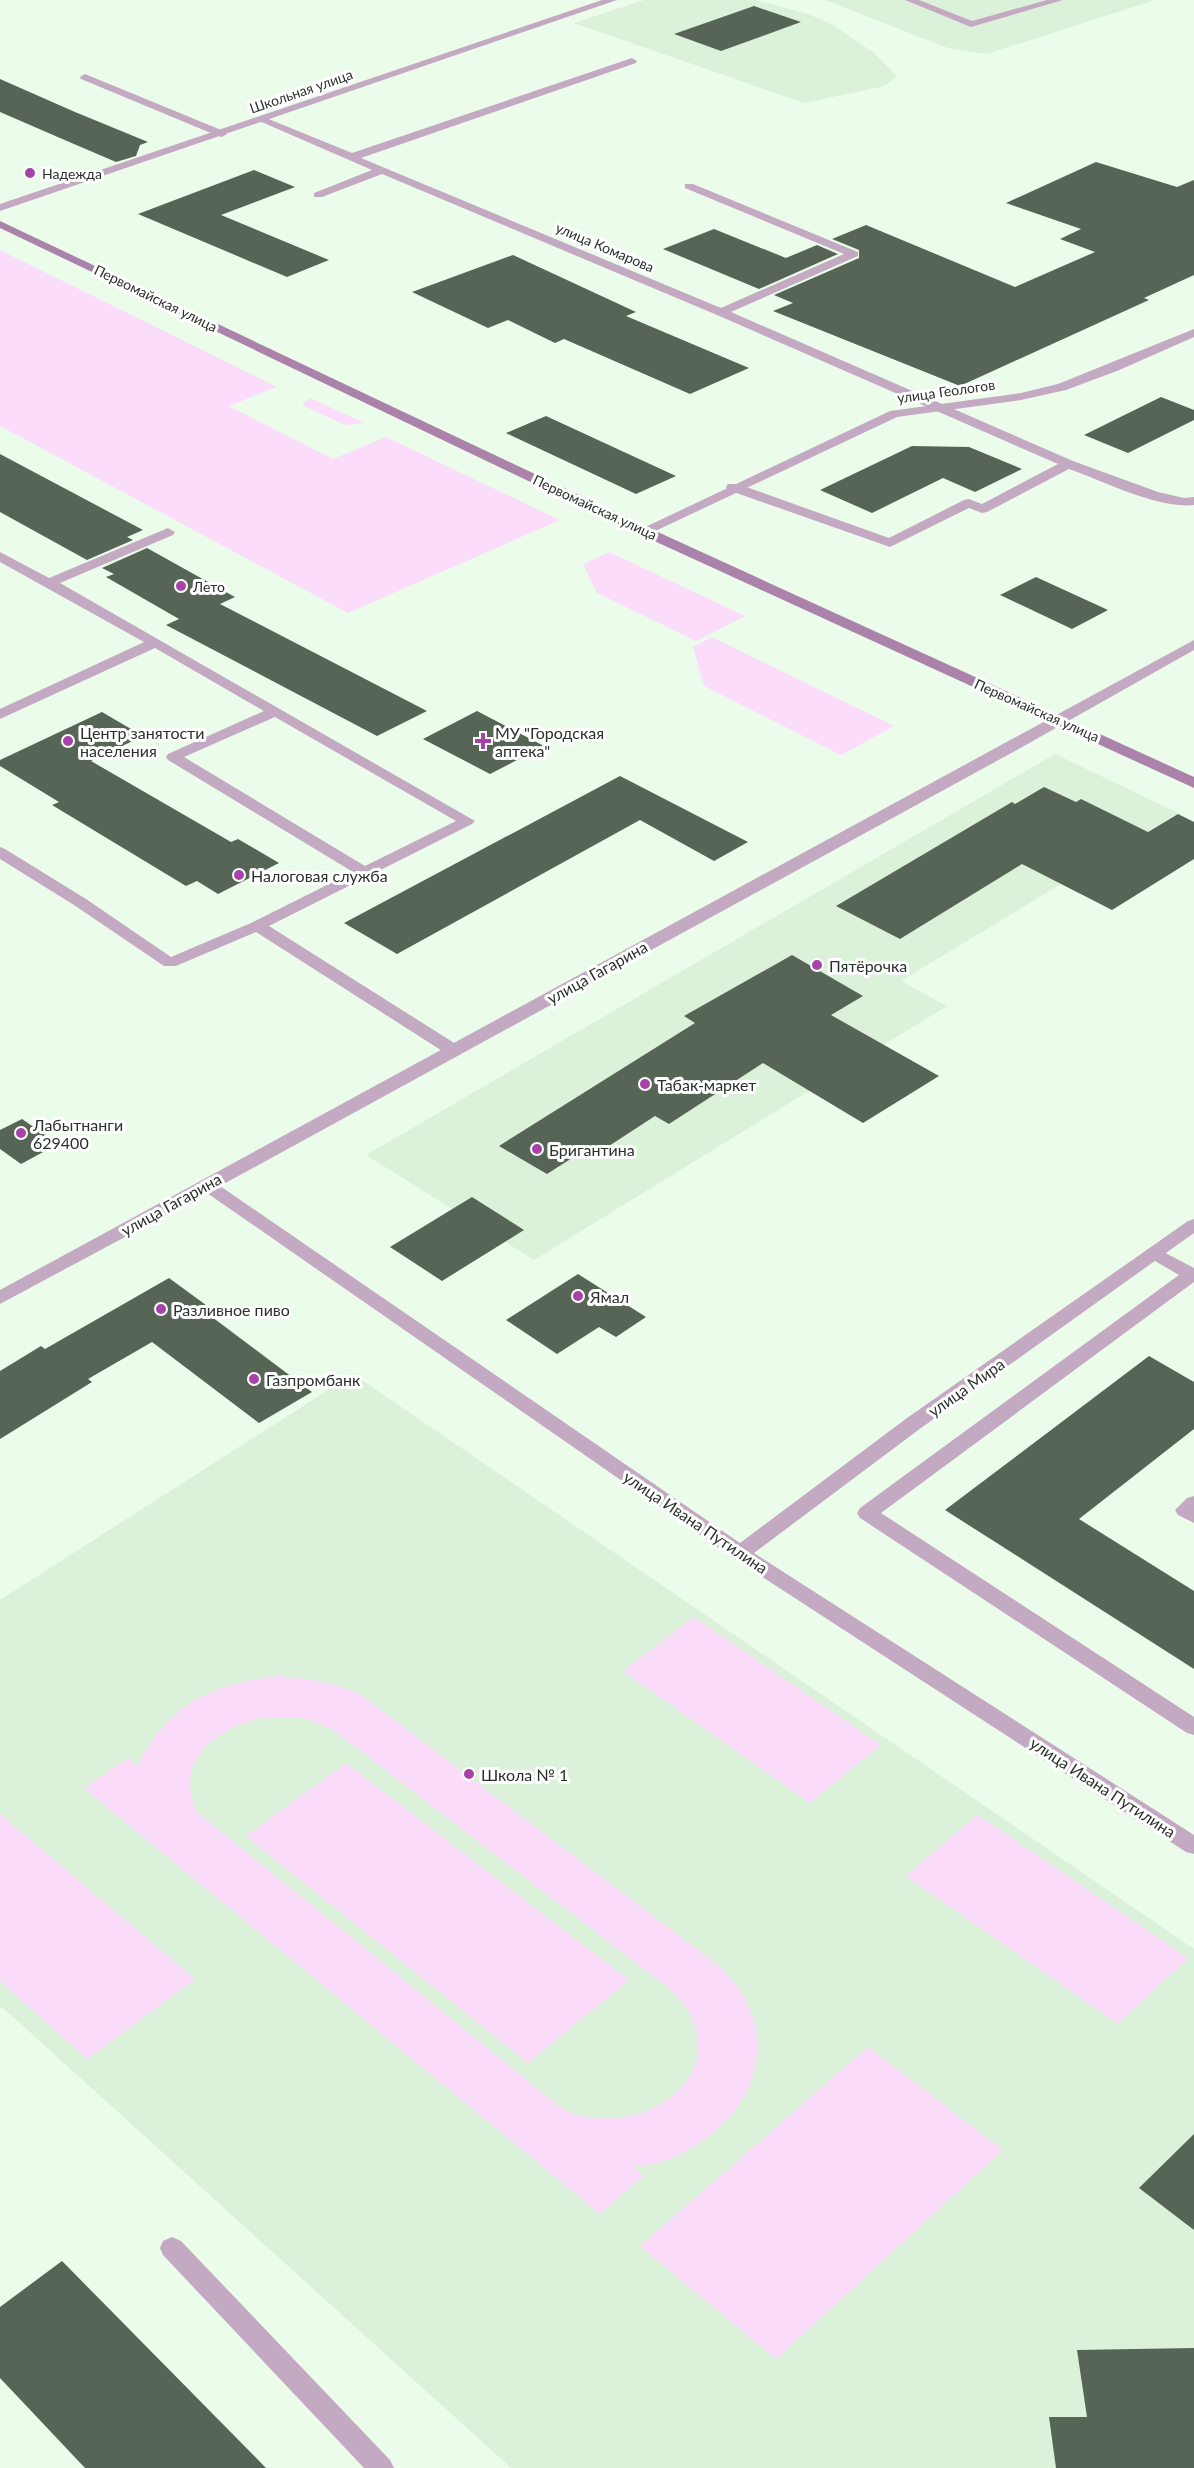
<svg xmlns="http://www.w3.org/2000/svg" width="1194" height="2468" viewBox="0 0 1194 2468" font-family="Lato,sans-serif">
<style>
.built{fill:#dbf1da}
.green{fill:#fbdcfb;fill-rule:evenodd}
.building{fill:#576557}
.lines{fill:none;stroke-linecap:round;stroke-linejoin:round}
.service{fill:#c4a9c3;fill-rule:evenodd}
.minor{fill:#c4a9c3;fill-rule:evenodd}
.tertiary{fill:#c4a9c3;fill-rule:evenodd}
.secondary{fill:#ab83aa;fill-rule:evenodd}
.poi-dot{fill:#a642a8;stroke:#fff;stroke-width:2}
.labels{text-anchor:middle;dominant-baseline:central;stroke-width:6;stroke-linejoin:round;paint-order:stroke}
.far-street-label{font-size:14px;fill:#2b322b;stroke:#fff}
.far-poi-label{font-size:14px;fill:#2b322b;stroke:#fff;text-anchor:start}
.poi-label{font-size:16px;fill:#2b322b;stroke:#fff;text-anchor:start}
.street-label{font-size:16px;fill:#2b322b;stroke:#fff}
</style>
<rect width="100%" height="100%" fill="#ebfceb"/>
<!-- built -->
<path class="built" d="M 644,0 L 755,0 L 808,14 L 833,25 L 874,53 L 897,76 L 885,86 L 804,103 L 574,23 Z
M 825,0 L 1155,0 L 987,54 L 948,48 Z
M 1055,754 L 1178,813 L 901,981 L 947,1006 L 534,1260 L 366,1155 Z
M 353,1374 L 1194,1949 L 1194,2468 L 511,2468 L 2,2007 L 0,2008 L 0,1600 Z"/>
<!-- green -->
<path class="green" d="M 0,250 L 277,387 L 229,406 L 333,459 L 386,437 L 560,520 L 348,613 L 0,426 Z
M 310,398 L 364,423 L 345,425 L 302,405 Z
M 609,552 L 745,616 L 696,641 L 597,593 L 583,564 Z
M 712,637 L 894,726 L 841,755 L 704,686 L 693,647 Z
M 694,1617 L 881,1745 L 810,1803 L 623,1671 Z
M 278,1676 C 308,1678 333,1683 360,1694 L 723,1969 C 735,1983 746,1997 752,2015 C 770,2067 741,2117 698,2144 C 680,2156 654,2168 633,2166 L 643,2176 L 600,2214 L 84,1788 L 128,1758 L 138,1766 C 167,1704 213,1684 278,1676 ZM 266,1717 L 301,1717 L 332,1729 L 675,1993 C 744,2073 643,2143 564,2110 L 197,1812 C 172,1758 219,1727 266,1717 Z
M 346,1763 L 629,1980 L 528,2063 L 246,1836 Z
M 0,1814 L 195,1979 L 87,2059 L 0,1981 Z
M 977,1815 L 978,1815 L 1188,1958 L 1118,2024 L 906,1876 Z
M 868,2047 L 1003,2150 L 776,2359 L 640,2246 Z"/>
<!-- building -->
<path class="building" d="M 754,6 L 801,22 L 721,51 L 674,34 Z
M 0,79 L 75,112 L 148,142 L 140,145 L 136,156 L 116,162 L 60,138 L 0,112 Z
M 1096,162 L 1177,187 L 1194,180 L 1194,275 L 1144,298 L 1149,300 L 960,386 L 773,311 L 793,303 L 774,295 L 859,258 L 859,250 L 832,239 L 866,225 L 1015,287 L 1095,252 L 1060,239 L 1081,229 L 1006,203 Z
M 254,170 L 295,187 L 221,215 L 329,260 L 287,277 L 138,214 Z
M 714,229 L 786,258 L 817,245 L 838,254 L 759,289 L 663,249 Z
M 513,255 L 636,312 L 626,316 L 749,368 L 690,394 L 564,339 L 555,343 L 508,320 L 488,328 L 412,292 Z
M 1161,397 L 1194,410 L 1194,420 L 1128,453 L 1084,435 Z
M 546,416 L 676,476 L 636,494 L 506,433 Z
M 912,446 L 969,447 L 1022,469 L 975,492 L 943,478 L 872,513 L 820,490 Z
M 0,454 L 143,530 L 127,537 L 133,540 L 87,560 L 0,512 Z
M 147,548 L 235,597 L 220,604 L 427,711 L 377,736 L 166,625 L 179,619 L 106,577 L 114,574 L 102,568 Z
M 1036,577 L 1108,610 L 1072,629 L 1000,595 Z
M 477,711 L 544,746 L 490,774 L 423,739 Z
M 102,712 L 143,736 L 91,761 L 231,842 L 238,839 L 279,863 L 218,894 L 197,881 L 186,886 L 52,805 L 59,802 L 0,766 L 0,760 Z
M 620,776 L 748,842 L 714,861 L 640,820 L 397,954 L 344,923 Z
M 1044,787 L 1076,802 L 1081,799 L 1148,832 L 1178,814 L 1194,822 L 1194,859 L 1112,910 L 1022,864 L 900,939 L 836,906 L 1012,802 L 1015,804 Z
M 792,955 L 863,996 L 831,1015 L 939,1076 L 863,1123 L 763,1063 L 669,1124 L 655,1116 L 592,1157 L 583,1151 L 547,1174 L 499,1146 L 695,1023 L 684,1016 Z
M 22,1119 L 58,1144 L 21,1164 L 0,1149 L 0,1130 Z
M 472,1197 L 524,1230 L 442,1281 L 390,1247 Z
M 578,1274 L 646,1317 L 616,1337 L 599,1327 L 557,1354 L 506,1320 Z
M 169,1278 L 210,1308 L 204,1311 L 312,1392 L 259,1423 L 152,1342 L 88,1379 L 92,1382 L 0,1439 L 0,1371 L 41,1346 L 45,1349 Z
M 1149,1356 L 1194,1382 L 1194,1429 L 1079,1519 L 1194,1591 L 1194,1669 L 945,1510 Z
M 1194,2134 L 1194,2230 L 1139,2188 Z
M 62,2261 L 266,2468 L 85,2468 L 0,2378 L 0,2307 Z
M 1194,2348 L 1194,2468 L 1056,2468 L 1049,2417 L 1087,2417 L 1077,2350 Z"/>
<g class="lines">
<!-- service -->
<path class="service" d="M 905,0 L 919,0 L 972,21 L 1047,0 L 1063,0 L 971,27 Z
M 632,58 L 637,61 L 636,63 L 361,158 L 721,308 L 844,254 L 685,188 L 685,184 L 693,184 L 858,252 L 858,256 L 731,312 L 1073,461 L 1158,492 L 1184,498 L 1194,497 L 1194,505 C 1157,509 1104,481 1069,469 L 987,512 L 982,513 L 969,508 L 890,547 L 728,490 L 726,487 L 728,484 L 738,484 L 889,538 L 964,500 L 969,499 L 982,504 L 1058,464 L 717,315 L 382,174 L 322,197 L 314,197 L 314,193 L 372,170 L 257,120 L 258,118 L 266,118 L 352,153 Z
M 85,74 L 226,132 L 227,134 L 222,137 L 218,136 L 81,79 L 80,77 Z
M 168,528 L 175,532 L 173,535 L 60,583 L 475,821 L 472,824 L 269,926 L 459,1046 L 461,1050 L 459,1054 L 447,1054 L 256,932 L 176,966 L 164,966 L 74,905 L 0,859 L 0,847 L 5,849 L 86,899 L 171,957 L 251,923 L 353,872 L 168,760 L 166,757 L 168,754 L 264,711 L 155,648 L 0,719 L 0,709 L 144,642 L 0,562 L 0,552 L 49,578 ZM 275,717 L 456,821 L 365,866 L 184,757 Z
M 1154,1247 L 1194,1268 L 1194,1282 L 881,1513 L 1194,1717 L 1194,1735 L 1187,1733 L 860,1518 L 857,1513 L 860,1508 L 1179,1275 L 1148,1257 L 1145,1253 L 1148,1249 Z
M 1194,1496 L 1194,1523 L 1178,1515 L 1175,1510 L 1187,1498 Z
M 172,2237 L 181,2241 L 390,2460 L 394,2468 L 364,2468 L 163,2255 L 160,2248 L 163,2241 Z"/>
<!-- minor -->
<path class="minor" d="M 1194,329 L 1194,337 L 1117,371 L 1066,390 L 1021,400 L 897,417 L 649,534 L 644,535 L 637,531 L 890,411 L 1021,393 L 1058,384 Z"/>
<!-- tertiary -->
<path class="tertiary" d="M 602,0 L 617,0 L 0,211 L 0,204 Z
M 1194,640 L 1194,650 L 1015,751 L 220,1186 L 740,1543 L 907,1418 L 1188,1221 L 1194,1219 L 1194,1233 L 921,1428 L 754,1553 L 1194,1835 L 1194,1854 L 1186,1852 L 733,1558 L 207,1193 L 0,1304 L 0,1290 Z"/>
<!-- secondary -->
<path class="secondary" d="M 0,221 L 649,528 L 1194,777 L 1194,788 L 639,534 L 0,228 Z"/>
</g>
<!-- markers -->
<g class="poi-dot">
<circle cx="30" cy="173" r="6"/>
<circle cx="181" cy="586" r="6"/>
<circle cx="68" cy="741" r="6"/>
<path d="M480 732h6v6h6v6h-6v6h-6v-6h-6v-6h6z"/>
<circle cx="239" cy="875" r="6"/>
<circle cx="817" cy="965" r="6"/>
<circle cx="645" cy="1084" r="6"/>
<circle cx="21" cy="1133" r="6"/>
<circle cx="537" cy="1149" r="6"/>
<circle cx="578" cy="1296" r="6"/>
<circle cx="161" cy="1309" r="6"/>
<circle cx="254" cy="1379" r="6"/>
<circle cx="469" cy="1774" r="6"/>
</g>
<g class="labels">
<!-- far-street labels -->
<g class="far-street-label">
<text transform="translate(301 91) rotate(-19)">Школьная улица</text>
<text transform="translate(605 247) rotate(23)">улица Комарова</text>
<text transform="translate(156 298) rotate(26)">Первомайская улица</text>
<text transform="translate(946 391) rotate(-8)">улица Геологов</text>
<text transform="translate(595 507) rotate(25)">Первомайская улица</text>
<text transform="translate(1037 710) rotate(24)">Первомайская улица</text>
</g>
<!-- far-poi labels -->
<g class="far-poi-label">
<text x="42" y="173">Надежда</text>
<text x="193" y="586">Лето</text>
</g>
<!-- poi labels -->
<g class="poi-label">
<text x="80" y="732">Центр занятости<tspan x="80" dy="18">населения</tspan></text>
<text x="495" y="732">МУ "Городская<tspan x="495" dy="18">аптека"</tspan></text>
<text x="251" y="875">Налоговая служба</text>
<text x="829" y="965">Пятёрочка</text>
<text x="657" y="1084">Табак-маркет</text>
<text x="33" y="1124">Лабытнанги<tspan x="33" dy="18">629400</tspan></text>
<text x="549" y="1149">Бригантина</text>
<text x="590" y="1296">Ямал</text>
<text x="173" y="1309">Разливное пиво</text>
<text x="266" y="1379">Газпромбанк</text>
<text x="481" y="1774">Школа № 1</text>
</g>
<!-- street labels -->
<g class="street-label">
<text transform="translate(597 972) rotate(-29)">улица Гагарина</text>
<text transform="translate(171 1204) rotate(-29)">улица Гагарина</text>
<text transform="translate(966 1387) rotate(-35)">улица Мира</text>
<text transform="translate(696 1522) rotate(34)">улица Ивана Путилина</text>
<text transform="translate(1103 1787) rotate(33)">улица Ивана Путилина</text>
</g>
</g>
</svg>
